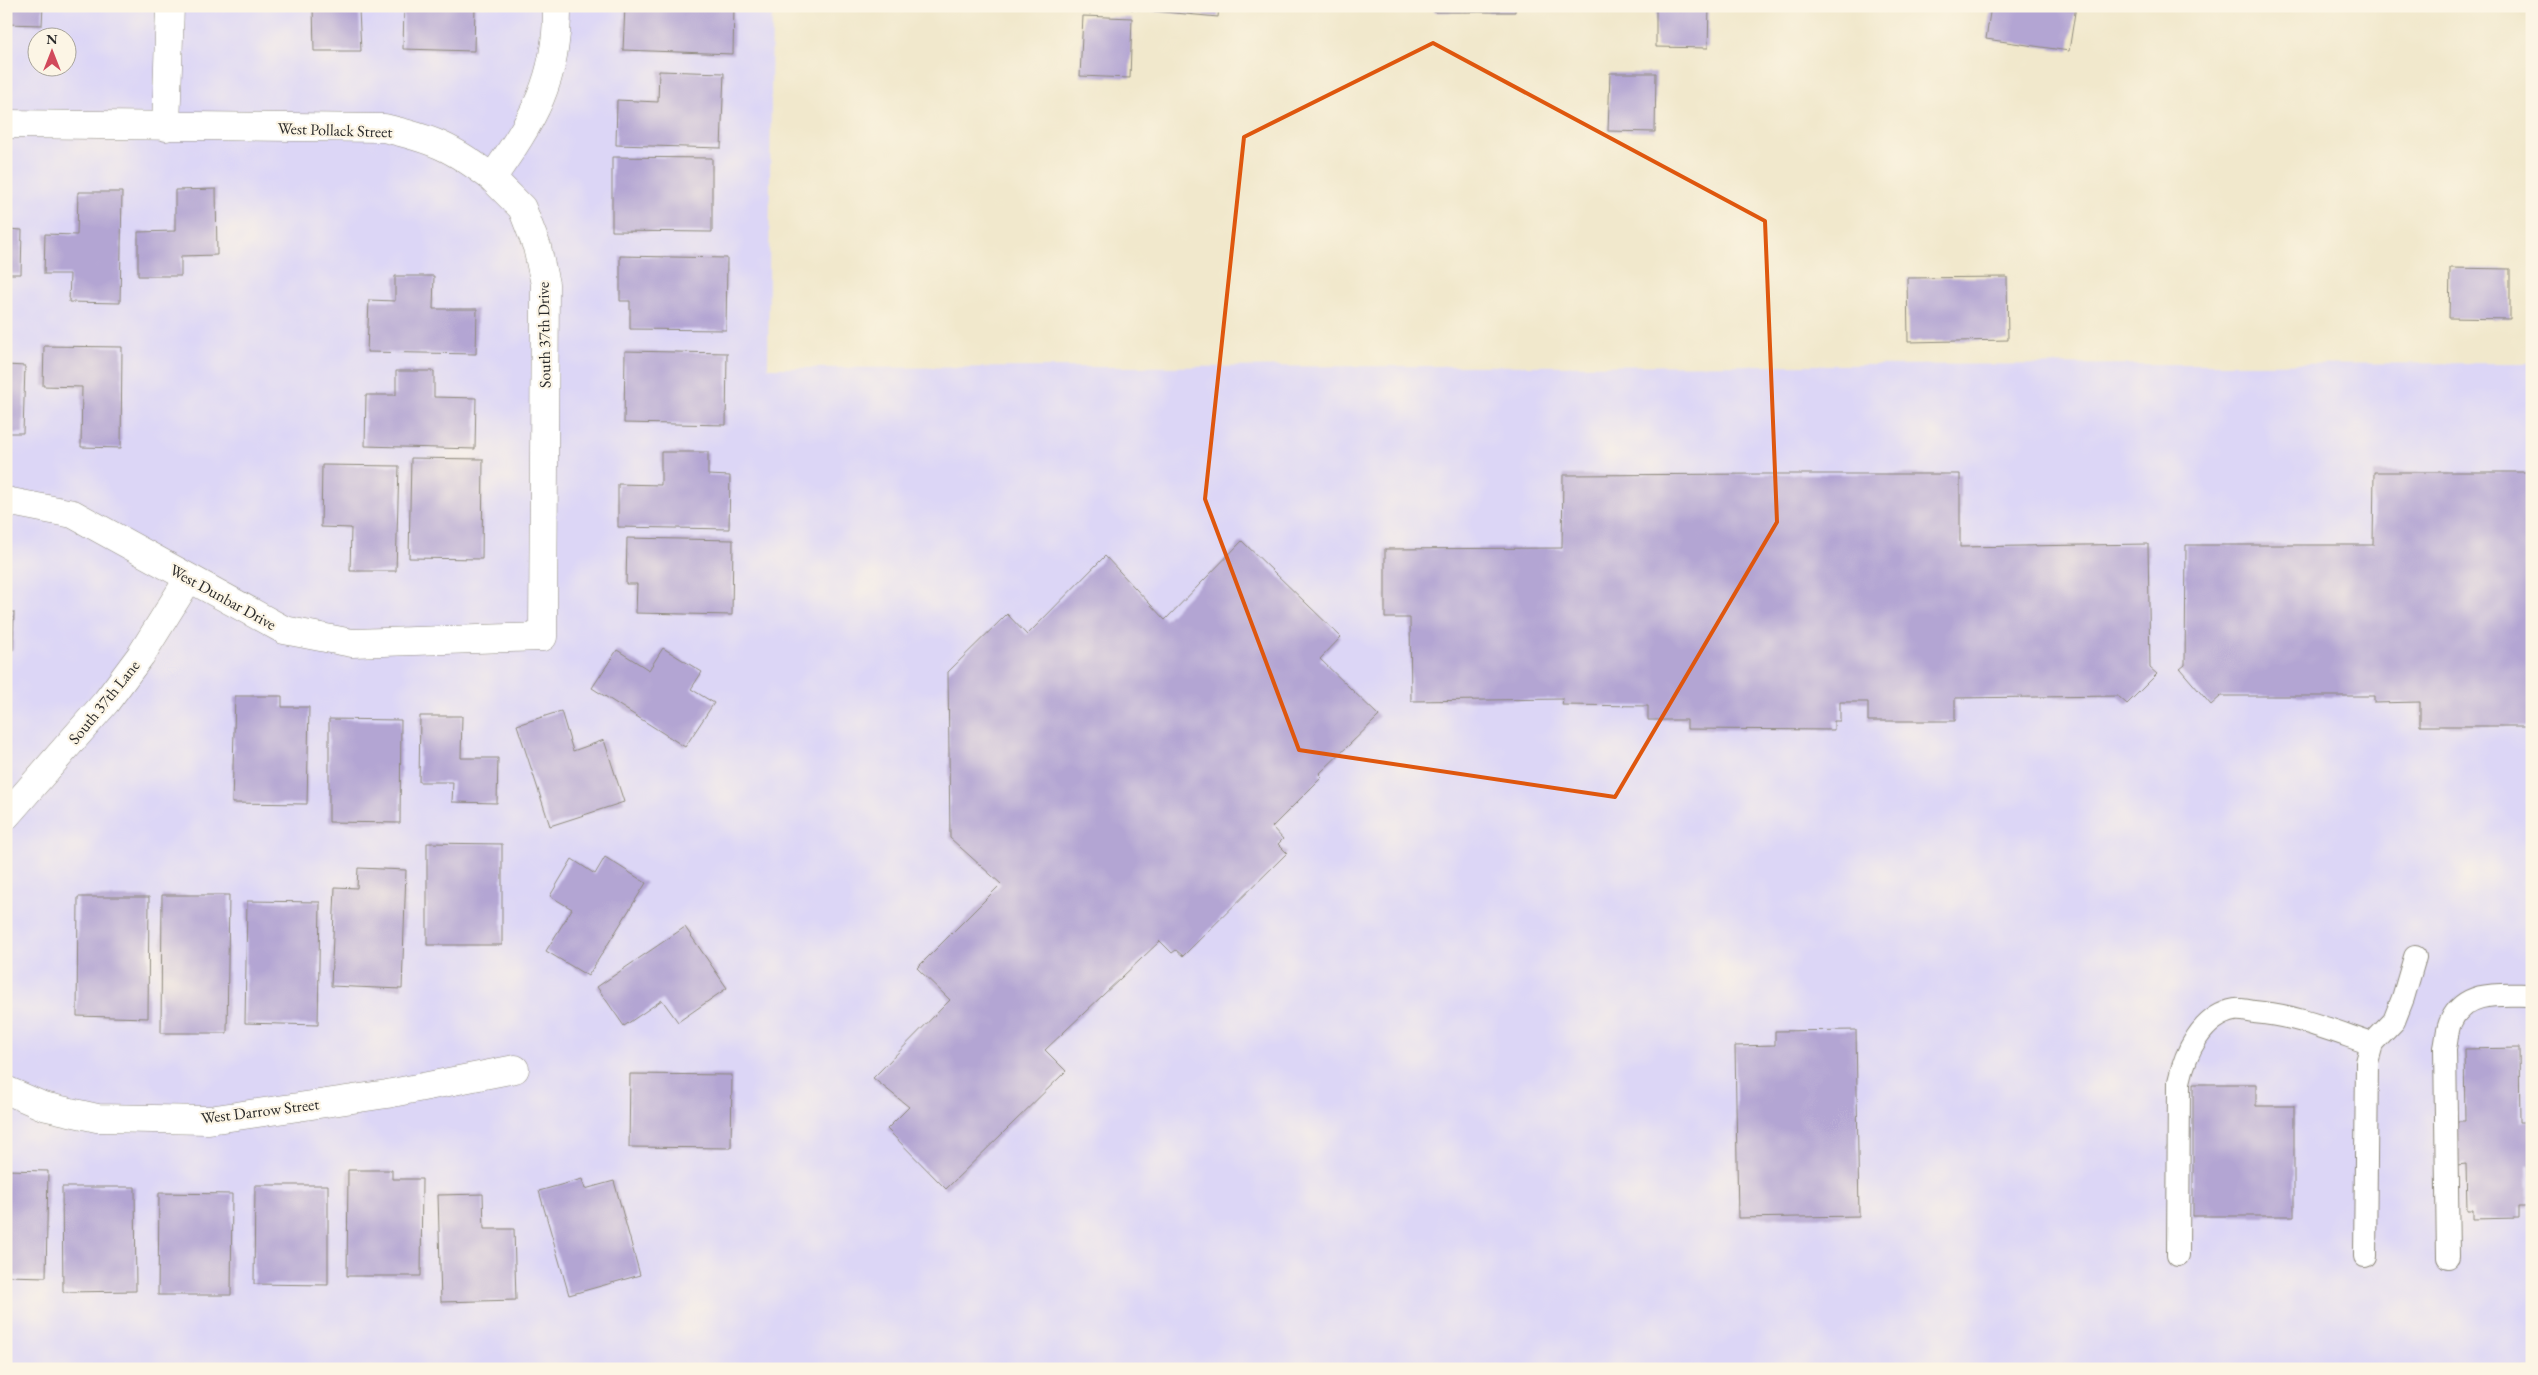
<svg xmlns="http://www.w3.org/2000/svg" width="2538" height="1375" viewBox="0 0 2538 1375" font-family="'EB Garamond',serif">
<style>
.built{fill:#dcd6f6;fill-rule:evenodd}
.building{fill:#b3a5d3}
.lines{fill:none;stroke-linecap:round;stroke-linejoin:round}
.lane-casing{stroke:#8e8a7c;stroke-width:24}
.street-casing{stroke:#8e8a7c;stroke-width:29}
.lane{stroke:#fff;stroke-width:22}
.street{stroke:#fff;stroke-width:28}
.marked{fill:none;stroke:#df570e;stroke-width:4;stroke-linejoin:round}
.labels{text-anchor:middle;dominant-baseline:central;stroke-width:4.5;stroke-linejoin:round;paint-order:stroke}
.street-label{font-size:16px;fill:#2b2b2b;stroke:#fcf5e5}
</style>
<rect width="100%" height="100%" fill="#fcf5e5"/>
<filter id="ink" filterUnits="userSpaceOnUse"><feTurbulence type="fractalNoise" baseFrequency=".02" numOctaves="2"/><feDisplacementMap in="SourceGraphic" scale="10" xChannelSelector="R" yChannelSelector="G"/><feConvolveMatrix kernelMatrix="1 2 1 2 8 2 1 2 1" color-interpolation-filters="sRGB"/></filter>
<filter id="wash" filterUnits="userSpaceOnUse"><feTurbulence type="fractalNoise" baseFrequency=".0096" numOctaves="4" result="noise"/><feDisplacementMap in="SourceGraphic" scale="20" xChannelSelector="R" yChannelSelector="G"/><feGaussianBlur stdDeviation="1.12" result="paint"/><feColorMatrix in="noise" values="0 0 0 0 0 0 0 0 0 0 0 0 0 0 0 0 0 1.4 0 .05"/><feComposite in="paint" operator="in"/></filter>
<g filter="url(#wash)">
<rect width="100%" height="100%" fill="#f1e8cc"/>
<!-- built -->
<path class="built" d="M 6,6 L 772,6 L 768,368 L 2532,363 L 2532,1369 L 6,1369 ZM 38,38 L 68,38 L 68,68 L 38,68 Z"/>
<g id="blocks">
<!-- building -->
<path class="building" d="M 6,6 L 43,6 L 42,25 L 6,24 Z
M 313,6 L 391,6 L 391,9 L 359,10 L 361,51 L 314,51 Z
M 404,6 L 475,6 L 474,51 L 403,49 Z
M 625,6 L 734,6 L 733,54 L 623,50 Z
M 1131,6 L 1219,6 L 1218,17 L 1131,9 Z
M 1434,6 L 1515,6 L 1515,12 L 1434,12 Z
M 1656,6 L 1709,6 L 1708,48 L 1656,47 Z
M 1991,6 L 2076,6 L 2069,51 L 1986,39 Z
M 1083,16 L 1132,18 L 1130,78 L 1080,76 Z
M 659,71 L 724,73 L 721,148 L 616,145 L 617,100 L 658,102 Z
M 1610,73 L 1656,73 L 1655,132 L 1608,131 Z
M 612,157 L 712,158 L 712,232 L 612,231 Z
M 216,189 L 217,255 L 181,256 L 181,276 L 138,276 L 138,232 L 175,231 L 175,190 Z
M 78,192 L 122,192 L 120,303 L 69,302 L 70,274 L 44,274 L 45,234 L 77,235 Z
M 6,229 L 22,230 L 21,274 L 6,274 Z
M 620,256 L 727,258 L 726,330 L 630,329 L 630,301 L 620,301 Z
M 2450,268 L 2510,269 L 2510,319 L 2449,318 Z
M 395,276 L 434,276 L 433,309 L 477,309 L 476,354 L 367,352 L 369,300 L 395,301 Z
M 2007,277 L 2008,340 L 1908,342 L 1907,278 Z
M 44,346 L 122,347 L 121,448 L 81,447 L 82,387 L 43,386 Z
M 625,351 L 727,353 L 726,425 L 624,423 Z
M 6,365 L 25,366 L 23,433 L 6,433 Z
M 396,371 L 434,371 L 434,397 L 476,398 L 475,449 L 365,446 L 366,395 L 396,395 Z
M 661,452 L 708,452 L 708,475 L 730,476 L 729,529 L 618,527 L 618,484 L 661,485 Z
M 411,458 L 483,459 L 482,559 L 409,558 Z
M 322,465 L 399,466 L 396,571 L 350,571 L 351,528 L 321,527 Z
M 2374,472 L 2532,472 L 2532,726 L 2420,726 L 2420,702 L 2374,703 L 2374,696 L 2221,696 L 2211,705 L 2180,669 L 2185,665 L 2186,545 L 2373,545 Z
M 1764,474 L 1960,474 L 1960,547 L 2148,544 L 2150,668 L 2157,674 L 2127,704 L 2118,696 L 1955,698 L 1955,721 L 1868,721 L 1868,702 L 1840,702 L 1840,721 L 1834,721 L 1834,730 L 1687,729 L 1687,720 L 1648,720 L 1648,706 L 1562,705 L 1563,699 L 1411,701 L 1410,618 L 1385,618 L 1385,549 L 1562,548 L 1563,475 Z
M 627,538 L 733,540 L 732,615 L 636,613 L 637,584 L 626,584 Z
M 1242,541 L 1341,637 L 1320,659 L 1379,716 L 1319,774 L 1322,777 L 1272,827 L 1283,839 L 1278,844 L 1287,853 L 1183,956 L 1176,950 L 1172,953 L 1160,941 L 1045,1050 L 1066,1071 L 946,1189 L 887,1129 L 909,1107 L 873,1078 L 950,1000 L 917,968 L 1001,884 L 950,838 L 948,672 L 1007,614 L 1027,635 L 1105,556 L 1165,620 Z
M 6,612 L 14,612 L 13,650 L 6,650 Z
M 663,648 L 702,672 L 691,689 L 714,703 L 685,747 L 592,688 L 617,650 L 649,670 Z
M 235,696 L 282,696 L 282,707 L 309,707 L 307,804 L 232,803 Z
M 561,711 L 573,751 L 604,740 L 624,802 L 550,826 L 517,725 Z
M 420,716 L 462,716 L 461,758 L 498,758 L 497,803 L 452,802 L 453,782 L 419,782 Z
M 329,719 L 401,720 L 400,823 L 329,822 Z
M 427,843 L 502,844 L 502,945 L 427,945 Z
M 605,857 L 646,883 L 588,976 L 546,951 L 572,909 L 550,896 L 572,859 L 595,874 Z
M 358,868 L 406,870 L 402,989 L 331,986 L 335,887 L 357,888 Z
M 162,895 L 229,895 L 227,1033 L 161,1033 Z
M 78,897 L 149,897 L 148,1018 L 77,1016 Z
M 247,901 L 320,902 L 318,1025 L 245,1023 Z
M 685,927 L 727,988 L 678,1022 L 662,1000 L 624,1026 L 597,987 Z
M 1856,1030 L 1859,1216 L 1738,1218 L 1735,1046 L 1775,1045 L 1775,1031 Z
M 2519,1048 L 2520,1122 L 2531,1122 L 2532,1165 L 2527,1165 L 2528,1207 L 2518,1207 L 2518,1218 L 2473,1219 L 2473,1210 L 2467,1210 L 2466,1164 L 2457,1165 L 2456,1121 L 2465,1121 L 2464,1049 Z
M 630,1074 L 732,1075 L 731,1148 L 629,1147 Z
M 2193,1084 L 2256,1084 L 2256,1106 L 2294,1106 L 2294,1216 L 2193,1216 Z
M 6,1170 L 48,1171 L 46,1277 L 6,1276 Z
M 348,1170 L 392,1170 L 392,1179 L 422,1179 L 421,1276 L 347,1276 Z
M 582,1179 L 585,1189 L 614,1181 L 640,1275 L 569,1295 L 539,1191 Z
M 255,1185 L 328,1185 L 328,1285 L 254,1284 Z
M 62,1187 L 135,1187 L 136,1291 L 63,1292 Z
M 159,1193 L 232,1194 L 231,1295 L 158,1295 Z
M 483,1194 L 484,1229 L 514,1229 L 516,1300 L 441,1302 L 438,1195 Z"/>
</g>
</g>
<g filter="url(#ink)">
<use href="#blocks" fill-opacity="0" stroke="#8e8a7c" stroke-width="1"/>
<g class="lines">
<!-- lane casing -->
<g class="lane-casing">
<path id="lane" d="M 2178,1255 L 2179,1082 C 2185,1053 2202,1016 2235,1010 C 2240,1009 2248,1011 2254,1012 C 2295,1015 2333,1031 2372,1044
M 2365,1256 L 2367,1062 L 2372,1044 L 2394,1021 L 2403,998 L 2415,957
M 2448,1257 L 2445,1048 C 2447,1040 2447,1028 2451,1021 C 2466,989 2503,995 2532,995"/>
</g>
<!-- street casing -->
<g class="street-casing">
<path id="street" d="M 6,124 L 384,128 C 432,139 452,147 492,178
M 166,127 L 170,6
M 6,501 L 73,514 L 284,630 L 352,643 L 543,637 L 545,284 L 537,247 L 522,208 L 492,178 C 533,120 558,80 557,6
M 6,816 L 106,702 L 141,655 L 189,578
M 6,1090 L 43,1106 L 97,1118 L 209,1120 L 387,1094 L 515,1069"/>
</g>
<!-- lane -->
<use href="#lane" class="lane"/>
<!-- street -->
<use href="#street" class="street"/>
</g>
</g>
<!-- marked area -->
<path class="marked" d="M 1433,43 L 1765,221 L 1777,522 L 1615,797 L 1299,750 L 1205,499 L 1244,137 Z"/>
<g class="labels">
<!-- street labels -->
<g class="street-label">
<text transform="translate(335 130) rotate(2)">West Pollack Street</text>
<text transform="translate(544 335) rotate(-91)">South 37th Drive</text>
<text transform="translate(223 597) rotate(29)">West Dunbar Drive</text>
<text transform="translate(104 702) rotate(-51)">South 37th Lane</text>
<text transform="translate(260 1111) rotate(-7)">West Darrow Street</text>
</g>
</g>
<!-- margin -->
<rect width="2538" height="1375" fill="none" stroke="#fcf5e5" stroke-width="25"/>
<!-- north arrow -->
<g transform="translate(52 52)"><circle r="24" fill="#fcf5e5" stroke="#a8a49b"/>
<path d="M0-4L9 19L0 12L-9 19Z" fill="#d1495b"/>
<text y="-8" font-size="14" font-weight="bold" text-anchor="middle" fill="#2b2b2b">N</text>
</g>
</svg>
